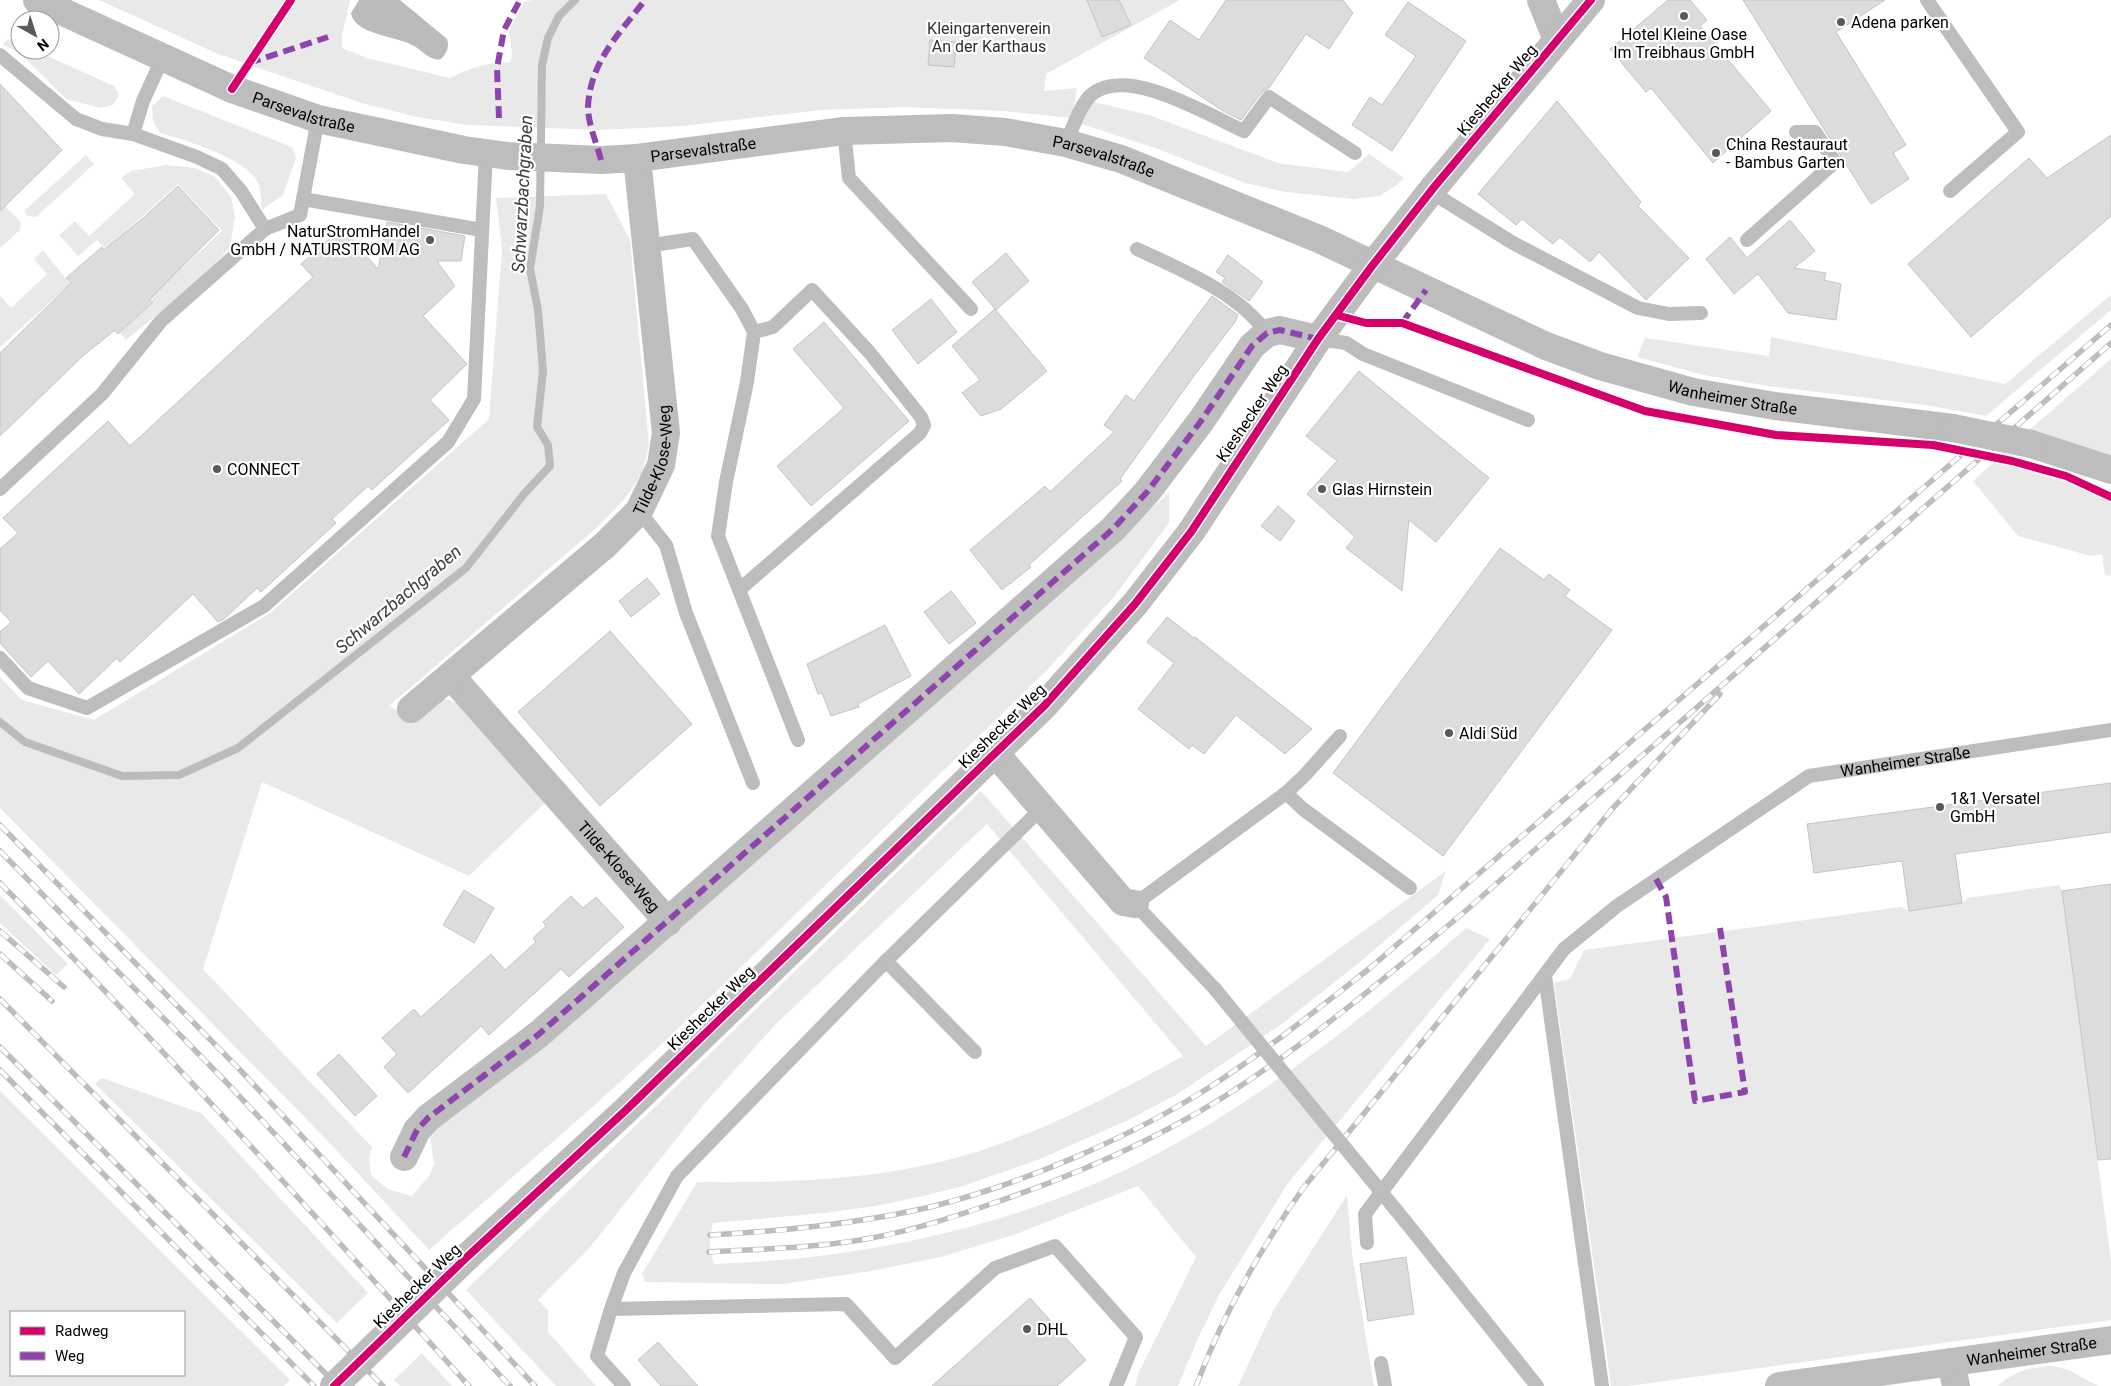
<svg xmlns="http://www.w3.org/2000/svg" width="2111" height="1386" viewBox="0 0 2111 1386" font-family="Roboto,sans-serif">
<style>
.green{fill:#e9e9e9;fill-rule:evenodd}
.water{fill:#bbb}
.lines{fill:none;stroke-linecap:round;stroke-linejoin:round}
.stream{stroke:#bbb;stroke-width:8}
.building{fill:#dcdcdc;stroke:#c4c4c4}
.service{stroke:#bdbdbd;stroke-width:14}
.minor{stroke:#bdbdbd;stroke-width:28}
.tertiary{stroke:#bdbdbd;stroke-width:28}
.rail-casing{stroke:#bdbdbd;stroke-width:5.5}
.rail{stroke:#fff;stroke-width:4;stroke-dasharray:11;stroke-linecap:butt}
.service-bridge{stroke:#bdbdbd;stroke-width:14}
.tertiary-bridge{stroke:#bdbdbd;stroke-width:28}
.quiet{stroke:#8e44ad;stroke-width:6;stroke-dasharray:12 6;stroke-linecap:butt}
.cycleway-casing{stroke:#fff;stroke-width:11}
.cycleway{stroke:#d6006c;stroke-width:8}
.poi-dot{fill:#595959;stroke:#fff;stroke-width:2}
.labels{text-anchor:middle;dominant-baseline:central;stroke-width:4.5;stroke-linejoin:round;paint-order:stroke}
.poi-label{font-size:16px;fill:#000;stroke:#fff;text-anchor:start}
.park-label{font-size:16px;fill:#2e2e2e;stroke:#fff}
.street-label{font-size:16px;fill:#000;stroke:#fff}
.water-label{font-size:18px;font-style:italic;fill:#3f3f3f;stroke:#fff}
</style>
<rect width="100%" height="100%" fill="#fff"/>
<!-- green -->
<path class="green" d="M 99,0 L 350,0 L 342,35 L 342,48 L 367,58 L 450,78 C 470,68 488,62 510,62 L 512,54 L 509,31 L 524,2 L 532,0 L 1180,0 L 1046,74 L 1044,91 L 1077,88 L 1072,118 L 1003,111 L 905,107 L 821,110 L 683,126 L 600,130 L 468,125 L 417,117 L 362,103 L 279,75 L 218,54 Z
M 8,39 L 20,44 L 20,50 L 34,50 L 114,86 L 119,94 L 113,105 L 101,108 L 66,99 L 21,54 L 3,44 Z
M 163,96 L 292,147 L 296,158 L 283,195 L 262,210 C 261,202 261,190 258,183 C 247,158 184,140 160,133 L 153,121 L 152,106 Z
M 1089,101 L 1149,115 L 1278,163 L 1348,172 L 1369,154 L 1404,178 L 1397,185 L 1379,196 L 1353,199 L 1286,192 L 1245,183 L 1158,149 L 1079,123 Z
M 86,155 L 94,164 L 36,217 L 28,216 L 24,211 Z
M 166,165 L 195,168 L 215,177 L 231,197 L 235,217 L 230,247 L 209,272 L 126,340 L 120,333 L 153,302 L 152,296 L 222,231 L 178,184 L 106,249 L 97,240 L 78,256 L 59,235 L 75,221 L 89,236 L 135,194 L 121,178 L 131,171 Z
M 606,194 L 630,240 L 649,445 L 642,473 L 626,497 L 601,524 L 389,706 L 411,717 C 418,712 431,699 440,699 C 472,697 530,772 552,796 L 469,876 L 262,782 L 203,969 L 372,1147 L 369,1158 L 371,1175 L 388,1189 L 412,1196 L 429,1176 L 434,1164 L 430,1135 L 435,1121 L 528,1050 L 1169,493 L 1169,523 L 1113,598 L 1047,670 L 663,1043 L 588,1111 L 429,1250 L 327,1140 L 0,808 L 0,677 L 22,700 L 94,720 L 270,613 L 489,419 L 502,249 L 496,198 Z
M 4,205 L 21,222 L 20,230 L 0,248 L 0,206 Z
M 43,250 L 70,284 L 0,347 L 0,296 L 11,308 L 47,274 L 34,259 Z
M 2111,295 L 2111,310 L 1986,416 L 1926,405 L 1768,386 L 1704,375 L 1637,357 L 1645,338 L 1769,356 L 1771,337 L 2005,384 Z
M 2111,359 L 2111,457 L 2028,431 Z
M 1995,461 L 2064,477 L 2111,499 L 2111,576 L 2105,575 L 2102,554 L 2091,556 L 2018,536 L 1973,481 Z
M 981,791 L 1206,1046 L 1446,871 L 1438,895 L 1360,962 L 1283,1023 L 1176,1095 L 1128,1120 L 1040,1159 L 963,1186 L 923,1196 L 876,1206 L 824,1213 L 713,1223 C 709,1238 709,1249 714,1264 C 864,1259 1016,1227 1151,1157 C 1267,1096 1369,1014 1466,928 L 1490,939 L 1288,1183 L 1219,1295 L 1196,1343 L 1178,1386 L 1135,1386 L 1139,1372 L 1196,1257 L 1138,1186 L 1016,1234 L 941,1257 L 871,1271 L 783,1284 L 645,1282 L 642,1274 L 697,1182 C 794,1183 895,1180 988,1148 C 1057,1125 1120,1091 1183,1056 L 987,824 L 776,1024 L 704,1104 L 591,1246 L 538,1300 L 548,1310 L 548,1332 L 596,1386 L 556,1386 L 466,1290 Z
M 2059,885 L 2062,891 L 2111,1261 L 2111,1320 L 1628,1386 L 1611,1386 L 1554,983 L 1570,979 L 1584,950 L 1901,907 L 1909,911 L 1962,903 L 1968,898 Z
M 0,895 L 68,964 L 56,975 L 0,923 Z
M 102,1078 L 201,1113 L 368,1293 L 337,1323 L 95,1084 Z
M 0,1091 L 290,1380 L 284,1386 L 0,1386 ZM 11,1312 L 184,1312 L 184,1375 L 11,1375 Z
M 1347,1195 L 1352,1254 L 1374,1386 L 1238,1386 L 1273,1311 Z
M 422,1353 L 452,1386 L 400,1386 L 394,1380 Z
M 2052,1366 L 2069,1370 L 2098,1386 L 1998,1386 C 2014,1371 2030,1367 2052,1366 Z"/>
<!-- water -->
<path class="water" d="M 359,0 L 400,0 L 447,39 C 450,47 446,54 441,59 C 431,62 423,51 414,46 C 398,36 354,35 351,13 Z"/>
<g class="lines">
<!-- stream -->
<path class="stream" d="M 0,722 L 25,742 L 122,776 L 179,775 L 238,748 L 466,568 L 524,494 L 550,466 L 548,445 L 537,427 L 543,371 L 538,310 L 530,269 L 540,206 L 542,65 L 548,38 L 559,16 L 575,0"/>
</g>
<!-- building -->
<path class="building" d="M 1087,0 L 1119,0 L 1131,25 L 1102,37 Z
M 1226,0 L 1343,0 L 1353,13 L 1329,49 L 1306,34 L 1269,88 L 1262,92 L 1241,120 L 1223,111 L 1144,58 L 1170,20 L 1199,40 Z
M 1668,0 L 1690,0 L 1707,20 L 1700,26 L 1771,111 L 1713,163 L 1651,88 L 1646,92 L 1610,49 Z
M 1743,0 L 1885,0 L 1836,32 L 1906,145 L 1893,153 L 1909,179 L 1871,204 Z
M 1408,2 L 1466,41 L 1392,151 L 1352,125 L 1370,97 L 1382,105 L 1416,56 L 1385,35 Z
M 930,40 L 956,42 L 954,67 L 928,65 Z
M 0,84 L 62,150 L 0,211 Z
M 1557,101 L 1641,202 L 1638,206 L 1689,258 L 1646,300 L 1599,252 L 1590,262 L 1560,237 L 1553,244 L 1522,219 L 1516,225 L 1478,194 Z
M 2111,135 L 2111,216 L 1971,337 L 1908,264 L 2029,158 L 2047,178 Z
M 178,186 L 219,230 L 150,299 L 153,302 L 118,334 L 115,330 L 84,355 L 0,436 L 0,353 L 71,283 L 66,278 L 102,247 L 104,250 L 143,218 Z
M 1790,220 L 1815,251 L 1794,268 L 1826,273 L 1824,280 L 1841,284 L 1836,320 L 1788,313 L 1758,274 L 1734,294 L 1706,259 L 1730,237 L 1747,258 Z
M 387,222 L 465,236 L 461,261 L 437,261 L 455,286 L 423,316 L 467,364 L 430,400 L 449,420 L 372,490 L 368,486 L 332,519 L 336,523 L 261,592 L 257,588 L 224,619 L 218,622 L 193,594 L 120,662 L 117,658 L 79,694 L 48,661 L 31,677 L 0,643 L 0,632 L 11,622 L 0,610 L 0,549 L 18,533 L 3,518 L 108,421 L 130,446 L 313,277 L 301,264 L 342,228 L 378,269 Z
M 1006,253 L 1029,281 L 996,310 L 972,282 Z
M 1228,255 L 1263,282 L 1249,301 L 1222,282 L 1225,278 L 1216,272 Z
M 1212,296 L 1238,315 L 1235,322 L 1196,373 L 1120,479 L 1122,481 L 1029,565 L 1031,567 L 1002,590 L 970,550 L 1045,486 L 1050,492 L 1114,432 L 1104,425 L 1126,395 L 1134,401 Z
M 931,299 L 957,332 L 918,364 L 892,330 Z
M 995,309 L 1047,371 L 1001,409 L 981,416 L 962,393 L 980,380 L 952,346 Z
M 824,322 L 909,421 L 811,506 L 777,466 L 844,408 L 793,349 Z
M 1359,371 L 1489,478 L 1436,542 L 1409,520 L 1402,591 L 1346,548 L 1355,537 L 1307,494 L 1337,461 L 1306,436 Z
M 1278,506 L 1295,521 L 1280,541 L 1261,526 Z
M 1500,548 L 1544,580 L 1549,574 L 1570,590 L 1565,596 L 1612,630 L 1443,856 L 1333,773 Z
M 647,578 L 660,594 L 631,617 L 619,601 Z
M 951,591 L 976,623 L 949,644 L 924,612 Z
M 1167,617 L 1194,638 L 1195,637 L 1312,729 L 1285,754 L 1236,715 L 1204,754 L 1192,745 L 1189,749 L 1138,709 L 1174,663 L 1147,642 Z
M 885,625 L 911,676 L 858,704 L 859,707 L 831,716 L 822,693 L 818,694 L 807,664 Z
M 610,631 L 692,724 L 600,806 L 518,712 Z
M 2111,783 L 2111,832 L 1955,854 L 1962,903 L 1909,911 L 1902,861 L 1814,873 L 1807,824 Z
M 2111,884 L 2111,1159 L 2098,1160 L 2062,891 Z
M 464,890 L 494,908 L 474,943 L 443,925 Z
M 571,896 L 583,908 L 596,897 L 624,927 L 569,977 L 561,969 L 489,1035 L 481,1026 L 408,1093 L 384,1067 L 397,1054 L 382,1038 L 414,1009 L 421,1017 L 491,954 L 505,970 L 536,942 L 533,938 L 546,926 L 543,922 Z
M 339,1054 L 377,1096 L 355,1116 L 317,1074 Z
M 1406,1257 L 1414,1314 L 1368,1321 L 1360,1264 Z
M 1030,1298 L 1086,1360 L 1057,1386 L 932,1386 Z
M 658,1342 L 698,1386 L 661,1386 L 638,1360 Z"/>
<g class="lines">
<!-- service -->
<g class="service">
<path d="M 1927,0 L 2018,132 L 1950,191"/>
<path d="M 0,55 L 76,119 L 102,129 L 133,134 L 197,157 L 222,169 L 241,191 L 265,229 L 300,215 L 318,119"/>
<path d="M 844,131 L 849,178 L 971,309"/>
<path d="M 133,134 L 143,101 L 163,57"/>
<path d="M 1066,143 C 1073,128 1079,107 1091,95 C 1126,64 1208,115 1244,131 L 1269,97 L 1355,153"/>
<path d="M 1431,192 L 1513,243 L 1638,308 L 1669,314 L 1701,313"/>
<path d="M 303,199 L 482,230"/>
<path d="M 1747,240 L 1835,162 L 1815,132 L 1796,132"/>
<path d="M 646,246 L 693,239 L 742,309 L 754,332 L 747,382 L 726,482 L 718,536 L 798,740"/>
<path d="M 1137,249 C 1183,271 1236,291 1267,333"/>
<path d="M 1318,339 L 1346,343 L 1363,354 L 1528,420"/>
<path d="M 0,489 L 102,394 L 161,321 L 265,229"/>
<path d="M 639,511 L 666,545 L 686,613 L 753,783"/>
<path d="M 739,590 L 920,433 L 924,425 L 921,417 L 870,353 L 812,290 L 773,327 L 754,332"/>
<path d="M 0,658 L 28,688 L 87,708 L 264,606 L 448,442 L 474,399 L 486,153"/>
<path d="M 1286,793 L 1303,809 L 1410,888"/>
<path d="M 1043,807 L 886,961 L 677,1176 L 624,1273 L 611,1309 L 846,1304 L 895,1358 L 995,1268 L 1055,1246 L 1136,1337 L 1116,1386"/>
<path d="M 886,961 L 975,1052"/>
<path d="M 1545,976 L 1602,1386"/>
<path d="M 1215,989 L 1135,904 L 1286,793 L 1305,775 L 1340,736"/>
<path d="M 1405,1221 L 1537,1386"/>
<path id="s1" d="M 1367,1243 L 1365,1214 L 1392,1178 L 1564,949 L 1617,906 L 1809,776 L 2111,730"/>
<path d="M 611,1309 L 597,1356 L 624,1386"/>
<path d="M 1381,1363 L 1385,1386"/>
</g>
<!-- minor -->
<g class="minor">
<path d="M 1541,0 L 1557,40"/>
<path id="s2" d="M 451,676 L 668,922"/>
<path id="s3" d="M 411,709 L 605,545 L 639,511 L 661,465 L 666,433 L 637,158"/>
<path d="M 995,753 L 1123,902 L 1135,904"/>
<path d="M 404,1157 L 417,1130 L 428,1118 L 539,1034 L 1113,529 L 1147,492 L 1201,421 L 1252,346 L 1267,333 L 1280,330 L 1318,339"/>
<path d="M 1951,1362 L 1956,1386"/>
<path id="s4" d="M 1779,1386 L 2111,1340"/>
</g>
<!-- tertiary -->
<g class="tertiary">
<path id="s5" d="M 37,0 L 232,89 L 318,119 L 464,150 L 508,156 L 601,160 L 637,158 L 844,131 L 952,128 L 1005,132 L 1066,143 L 1121,159 L 1319,239 L 1546,346 L 1600,366 L 1693,392 L 1775,406 L 1953,428"/>
<path d="M 2031,444 L 2111,470"/>
<path d="M 467,1257 L 625,1111 L 1044,706 L 1135,604 L 1191,532 L 1318,339 L 1372,266 L 1435,186 L 1591,0"/>
</g>
<!-- rail casing -->
<g class="rail-casing">
<path id="rail" d="M 0,825 L 243,1073 L 535,1386
M 0,851 L 228,1084 L 510,1386
M 0,883 C 161,1046 315,1215 469,1386
M 0,931 L 64,987
M 0,954 L 52,1001
M 0,999 L 383,1386
M 0,1047 L 338,1386
M 0,1070 L 314,1386
M 710,1235 C 783,1231 858,1224 930,1207 C 1023,1184 1132,1137 1213,1085 C 1268,1049 1319,1008 1370,968 L 2111,325
M 709,1252 C 761,1249 815,1248 866,1239 C 908,1232 948,1219 988,1205 C 1080,1174 1171,1134 1251,1079 C 1325,1029 1393,971 1462,914 L 2111,343
M 1196,1386 C 1223,1314 1260,1249 1304,1187 L 1612,809 L 1720,694"/>
</g>
<!-- rail -->
<use href="#rail" class="rail"/>
<!-- service-bridge -->
<path class="service-bridge" d="M 1215,989 L 1405,1221"/>
<!-- tertiary-bridge -->
<path class="tertiary-bridge" d="M 1953,428 L 2031,444
M 334,1386 L 467,1257"/>
<!-- quiet -->
<path class="quiet" d="M 249,63 L 328,37
M 499,118 L 497,68 L 504,30 L 520,0
M 601,160 C 597,144 588,124 588,107 C 590,62 619,34 645,0
M 1402,323 L 1426,290
M 1656,879 L 1666,897 L 1695,1101 L 1745,1092 L 1720,928
M 404,1157 L 417,1130 L 428,1118 L 539,1034 L 1113,529 L 1147,492 L 1201,421 L 1252,346 L 1267,333 L 1280,330 L 1318,339"/>
<!-- cycleway casing -->
<g class="cycleway-casing">
<path id="cycleway" d="M 232,89 L 291,0
M 1336,315 L 1366,323 L 1402,323 L 1645,411 L 1776,435 L 1933,445 L 2012,461 L 2066,476 L 2111,497
M 334,1386 L 467,1257 L 625,1111 L 1044,706 L 1135,604 L 1191,532 L 1318,339 L 1372,266 L 1435,186 L 1591,0"/>
</g>
<!-- cycleway -->
<use href="#cycleway" class="cycleway"/>
</g>
<!-- markers -->
<g class="poi-dot">
<circle cx="1684" cy="16" r="5"/>
<circle cx="1841" cy="22" r="5"/>
<circle cx="1716" cy="153" r="5"/>
<circle cx="430" cy="240" r="5"/>
<circle cx="217" cy="469" r="5"/>
<circle cx="1322" cy="489" r="5"/>
<circle cx="1449" cy="733" r="5"/>
<circle cx="1940" cy="807" r="5"/>
<circle cx="1027" cy="1329" r="5"/>
</g>
<g class="labels">
<!-- poi labels -->
<g class="poi-label">
<text x="1851" y="22">Adena parken</text>
<text x="1684" y="34" text-anchor="middle">Hotel Kleine Oase<tspan x="1684" dy="18">Im Treibhaus GmbH</tspan></text>
<text x="1726" y="144">China Restauraut<tspan x="1726" dy="18">- Bambus Garten</tspan></text>
<text x="420" y="231" text-anchor="end">NaturStromHandel<tspan x="420" dy="18">GmbH / NATURSTROM AG</tspan></text>
<text x="227" y="469">CONNECT</text>
<text x="1332" y="489">Glas Hirnstein</text>
<text x="1459" y="733">Aldi Süd</text>
<text x="1950" y="798">1&amp;1 Versatel<tspan x="1950" dy="18">GmbH</tspan></text>
<text x="1037" y="1329">DHL</text>
</g>
<!-- park labels -->
<g class="park-label">
<text x="989" y="28">Kleingartenverein<tspan x="989" dy="18">An der Karthaus</tspan></text>
</g>
<!-- street labels -->
<g class="street-label">
<text transform="translate(1497 90) rotate(-50)">Kieshecker Weg</text>
<text stroke="none"><textPath href="#s5" startOffset="290">Parsevalstraße</textPath></text>
<text stroke="none"><textPath href="#s5" startOffset="695">Parsevalstraße</textPath></text>
<text stroke="none"><textPath href="#s5" startOffset="1100">Parsevalstraße</textPath></text>
<text stroke="none"><textPath href="#s5" startOffset="1776">Wanheimer Straße</textPath></text>
<text transform="translate(1252 413) rotate(-56)">Kieshecker Weg</text>
<text stroke="none"><textPath href="#s3" startOffset="356">Tilde-Klose-Weg</textPath></text>
<text transform="translate(1002 726) rotate(-44)">Kieshecker Weg</text>
<text stroke="none"><textPath href="#s1" startOffset="758">Wanheimer Straße</textPath></text>
<text stroke="none"><textPath href="#s2" startOffset="254">Tilde-Klose-Weg</textPath></text>
<text transform="translate(711 1008) rotate(-44)">Kieshecker Weg</text>
<text transform="translate(417 1286) rotate(-44)">Kieshecker Weg</text>
<text stroke="none"><textPath href="#s4" startOffset="255">Wanheimer Straße</textPath></text>
</g>
<!-- water labels -->
<g class="water-label">
<text transform="translate(522 194) rotate(-87)">Schwarzbachgraben</text>
<text transform="translate(398 599) rotate(-40)">Schwarzbachgraben</text>
</g>
</g>
<!-- legend -->
<rect x="10" y="1311" width="175" height="65" fill="#ffffff" stroke="#999999"/>
<rect x="20" y="1327" width="25" height="8" fill="#d6006c" stroke="#999999"/>
<text x="55" y="1336" font-size="15" fill="#000000">Radweg</text>
<rect x="20" y="1352" width="25" height="8" fill="#8e44ad" stroke="#999999"/>
<text x="55" y="1361" font-size="15" fill="#000000">Weg</text>
<!-- north arrow -->
<g transform="translate(35 35) rotate(141)"><circle r="24" fill="#ffffff" stroke="#999999"/>
<path d="M0-4L9 19L0 12L-9 19Z" fill="#595959"/>
<text y="-8" font-size="14" font-weight="bold" text-anchor="middle" fill="#000000">N</text>
</g>
</svg>
